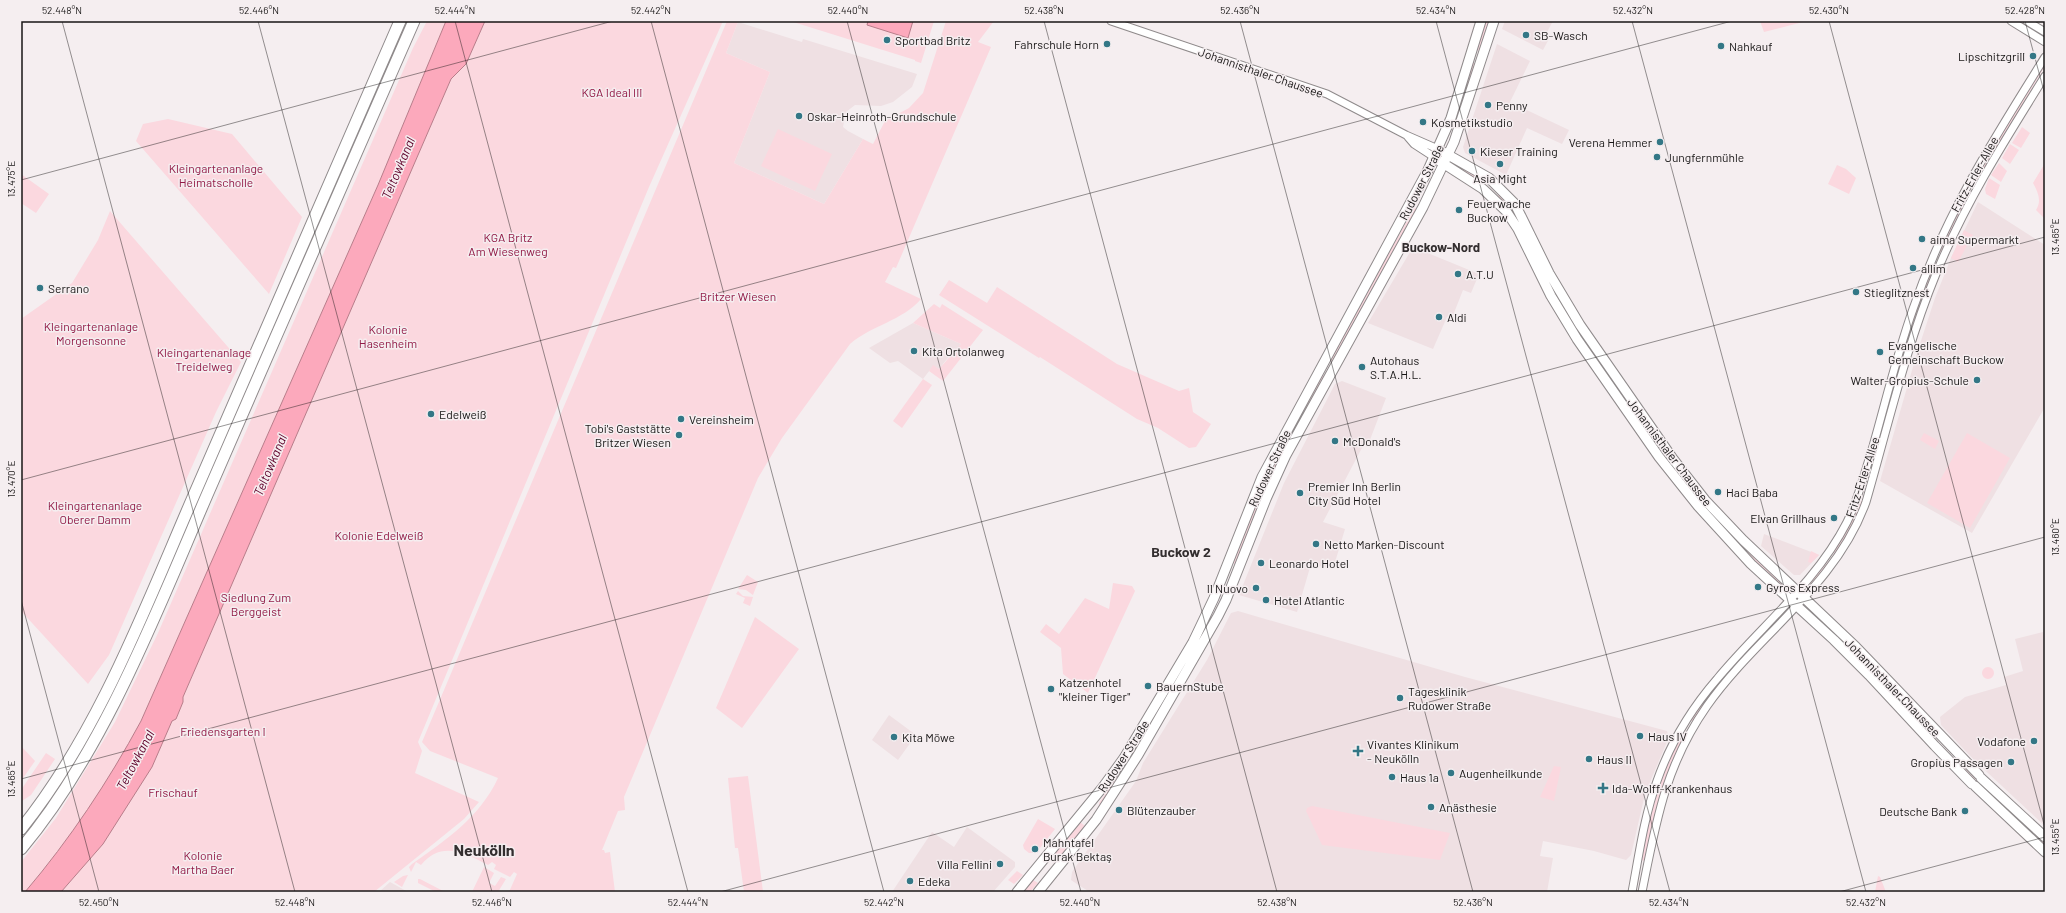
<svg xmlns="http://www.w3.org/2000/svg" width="2066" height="913" viewBox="0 0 2066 913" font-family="Barlow,sans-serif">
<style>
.built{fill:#efe0e3}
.green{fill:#fbd8df}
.water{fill:#fca9bc;stroke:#b87d8a}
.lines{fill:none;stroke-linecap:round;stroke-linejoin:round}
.minor-casing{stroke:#8f8a8b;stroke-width:9}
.major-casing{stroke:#8f8a8b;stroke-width:11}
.highway-casing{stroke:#8f8a8b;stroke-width:13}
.minor{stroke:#fff;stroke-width:7}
.major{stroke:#fff;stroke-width:9}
.highway{stroke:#fff;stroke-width:11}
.ticks{fill:none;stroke:#181616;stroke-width:1;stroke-opacity:0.45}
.poi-dot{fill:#337786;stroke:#f5eef0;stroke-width:1.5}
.labels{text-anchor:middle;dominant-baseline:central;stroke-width:3;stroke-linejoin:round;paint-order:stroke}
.poi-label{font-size:12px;fill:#181616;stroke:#f5eef0;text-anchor:start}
.street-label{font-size:12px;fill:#181616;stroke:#f5eef0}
.park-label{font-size:12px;fill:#921b47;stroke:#f5eef0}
.water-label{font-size:13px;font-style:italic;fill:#5e0029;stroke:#f5eef0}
.neighbourhood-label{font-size:13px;font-weight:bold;fill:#332e2f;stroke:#f5eef0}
.quarter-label{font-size:14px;font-weight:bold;fill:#332e2f;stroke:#f5eef0}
.district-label{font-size:16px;font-weight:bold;fill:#332e2f;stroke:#f5eef0}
.neatline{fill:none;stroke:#181616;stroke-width:1.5}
.ticks-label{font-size:10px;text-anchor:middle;fill:#181616}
</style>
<rect width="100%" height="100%" fill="#f5eef0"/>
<!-- built -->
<path class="built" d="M 1505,21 L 1553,21 L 1546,34 L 1550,37 L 1543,50 L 1502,29 Z
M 738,22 L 802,42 L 803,39 L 917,74 L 912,87 L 893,102 L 881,106 L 855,105 L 846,112 L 843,127 L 848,131 L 863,139 L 824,204 L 734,163 L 770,72 L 726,53 Z
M 1497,44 L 1530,61 L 1510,102 L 1569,130 L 1562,144 L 1527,128 L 1506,175 L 1465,153 L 1463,147 Z
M 1978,202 L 2045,245 L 2045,407 L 1972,533 L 1880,481 L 1917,353 L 1935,298 L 1951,258 Z
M 1413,247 L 1479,274 L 1471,293 L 1463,290 L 1452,318 L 1447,317 L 1433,349 L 1368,323 Z
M 913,323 L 961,344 L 953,355 L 951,354 L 939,369 L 933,366 L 923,379 L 898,361 L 890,363 L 869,348 Z
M 1342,381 L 1386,398 L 1368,445 L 1364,444 L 1323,522 L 1345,529 L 1333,569 L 1311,564 L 1297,612 L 1239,595 L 1284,483 L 1335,384 Z
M 1764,534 L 1819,555 L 1800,575 L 1794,575 L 1761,546 Z
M 1238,611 L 1465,677 L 1667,731 L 1669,737 L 1645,794 L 1631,855 L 1626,860 L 1594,851 L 1543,841 L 1540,856 L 1553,858 L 1547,892 L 1090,892 L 1080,886 L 1071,880 L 1072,872 L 1136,781 L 1143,763 L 1207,660 L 1231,613 Z
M 2043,632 L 2045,641 L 2045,826 L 1975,761 L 1941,725 L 1940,717 L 1965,697 L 2006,685 L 2004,677 L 2023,671 L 2015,639 Z
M 889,715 L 916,735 L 898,760 L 872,740 Z
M 967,827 L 1015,862 L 1015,867 L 993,892 L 892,892 L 932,832 L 954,847 Z
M 390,882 L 408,892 L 379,892 Z"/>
<!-- green -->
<path class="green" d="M 427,21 L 446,21 L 378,185 L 141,721 L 120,761 L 93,803 L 71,834 L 25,892 L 21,892 L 21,862 L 56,818 L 115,722 L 158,633 L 413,48 Z
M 485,21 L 723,21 L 649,187 L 418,742 L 422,751 L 415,773 L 479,802 L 464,819 L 374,892 L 61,892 L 103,843 L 172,721 L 176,719 L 183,702 L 183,697 L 451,79 L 466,64 Z
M 727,21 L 738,22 L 726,53 L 770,72 L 734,163 L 824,204 L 863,139 L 873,144 L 885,121 L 909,108 L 923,93 L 946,21 L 994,21 L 978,42 L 991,47 L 896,268 L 893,267 L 885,282 L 921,299 C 902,321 872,325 850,344 L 782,438 L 758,478 L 624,797 L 625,810 L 618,811 L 602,850 L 604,850 L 605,853 L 610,852 L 615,892 L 509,892 L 517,874 L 514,872 L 510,877 L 494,869 L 496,865 L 492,862 L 488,865 C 465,853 441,840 421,865 L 416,862 L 411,872 L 409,867 L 412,864 C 446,840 480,817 498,778 L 430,751 L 422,742 Z
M 790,21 L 934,21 L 921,63 L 915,61 L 915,60 Z
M 1486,21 L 1489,21 L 1480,50 L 1476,51 Z
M 1760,21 L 1803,21 L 1803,22 L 1764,32 Z
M 2045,62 L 2045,66 L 1975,184 L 1972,182 Z
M 1472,63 L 1476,63 L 1461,104 L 1460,102 Z
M 168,119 L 232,134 L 302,217 L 269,294 L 136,141 L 143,124 Z
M 2022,127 L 2030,133 L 2021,148 L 2012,143 Z
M 778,129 L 832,154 L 815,191 L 761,166 Z
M 2010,144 L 2019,150 L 2010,164 L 2002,158 Z
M 1999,163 L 2007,171 L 2001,182 L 1991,175 Z
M 2045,163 L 2045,219 L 2036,210 C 2042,201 2038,192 2033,183 Z
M 1458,164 L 1481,178 L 1479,181 L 1456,168 Z
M 1837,165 L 1846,169 L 1856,178 L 1849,194 L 1828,184 Z
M 21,174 L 49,194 L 36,213 L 21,203 Z
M 1989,178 L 2000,185 L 1995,199 L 1986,194 L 1985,189 Z
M 1499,193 L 1510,204 L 1536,254 L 1504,203 L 1498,196 Z
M 1963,199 L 1966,201 L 1942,253 L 1938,251 Z
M 1415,207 L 1416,210 L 1406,229 L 1332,361 L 1329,359 Z
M 110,211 L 241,362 L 216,412 L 109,655 L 88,684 L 21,611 L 21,577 L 23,572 L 21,570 L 21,319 L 72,283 L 98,240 Z
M 1964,230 L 1973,235 L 1958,262 L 1951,258 Z
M 1933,265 L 1936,266 L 1871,476 L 1867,475 L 1907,335 Z
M 949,280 L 987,303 L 997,287 L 1117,364 L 1179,391 L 1189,388 L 1193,412 L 1211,424 L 1196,447 L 1189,448 L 1158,428 L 1137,419 L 1040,357 L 1039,358 L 939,295 Z
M 934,304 L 940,308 L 942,304 L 983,330 L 943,381 L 929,371 L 933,365 L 939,369 L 961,344 L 913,323 Z
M 1322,374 L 1324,376 L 1267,486 L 1236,564 L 1234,564 L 1233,562 L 1264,484 Z
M 923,379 L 932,385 L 902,428 L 893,421 Z
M 1629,403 L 1690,488 L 1689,489 L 1627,404 Z
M 1924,433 L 1939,441 L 1935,449 L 1920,440 Z
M 1967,433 L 2010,458 L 1970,528 L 1927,503 Z
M 1859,500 L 1864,501 L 1841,547 L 1811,586 L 1809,584 L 1832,557 Z
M 1702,503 L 1786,585 L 1783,588 L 1741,548 L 1701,504 Z
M 1811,551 L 1819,555 L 1811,563 L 1808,562 Z
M 747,575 L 758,582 L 753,595 L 746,590 L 738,589 Z
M 1113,583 L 1132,586 L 1135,591 L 1088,693 L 1063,674 L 1061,648 L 1040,632 L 1046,624 L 1059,634 L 1085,598 L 1109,609 Z
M 738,591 L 743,596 L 753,597 L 750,606 L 743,603 L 745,598 L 736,594 Z
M 1809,610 L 1857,654 L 1922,722 L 1919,724 L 1807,612 Z
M 1781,612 L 1784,615 L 1694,722 L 1690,720 L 1717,683 Z
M 755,617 L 799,649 L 742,728 L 716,708 Z
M 1205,624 L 1208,625 L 1133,754 L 1099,807 L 1099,803 L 1113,783 Z
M1982 673a6 6 0 1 1 12 0a6 6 0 1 1-12 0Z
M 1679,740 L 1683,741 C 1664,780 1653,818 1645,861 L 1641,860 C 1649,817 1660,779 1679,740 Z
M 21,746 L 35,761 L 21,781 Z
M 1945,751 L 1960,763 L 1990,795 L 1988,795 Z
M 46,753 L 55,759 L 31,795 L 22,801 L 21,790 Z
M 1554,766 L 1561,767 L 1554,801 L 1540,797 Z
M 748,776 L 763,892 L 744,892 L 738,848 L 735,848 L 728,778 Z
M 1997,801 L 2045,843 L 2045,849 Z
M 1312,806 L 1450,833 L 1440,860 L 1322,845 L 1306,811 L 1307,808 Z
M 1038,819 L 1055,829 L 1036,853 L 1029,853 L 1024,849 L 1023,845 Z
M 1080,822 L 1085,826 L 1057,865 L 1049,859 Z
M 484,867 L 494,873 L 489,883 L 495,886 L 501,877 L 506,879 L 498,892 L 472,892 Z
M 1017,871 L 1023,875 L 1014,884 L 1008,880 Z
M 408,875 L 402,887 L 394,882 L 403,876 Z
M 1878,876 L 1880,877 L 1886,892 L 1875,892 Z
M 418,879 L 420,879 L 445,892 L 436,892 L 418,883 Z
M 1033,880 L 1038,883 L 1030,892 L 1022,892 Z"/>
<!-- water -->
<path class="water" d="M 446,21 L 485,21 L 466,64 L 451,79 L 183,697 L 183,702 L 176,719 L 172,721 L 152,767 L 103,844 L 61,892 L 25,892 C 70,839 108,782 141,721 L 378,185 Z
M 868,21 L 913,21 L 908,38 L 867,25 Z"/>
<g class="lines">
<!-- minor casing -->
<g class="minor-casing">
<path id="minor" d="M 1111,21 L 1327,94 L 1406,135 L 1438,149
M 2011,21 L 2045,42
M 2027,21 L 2045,32
M 1408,137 L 1414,144 L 1434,157
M 1632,892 C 1639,855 1644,817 1657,781 C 1670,744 1691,709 1717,679 C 1760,627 1816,583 1847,522 C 1859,498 1865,471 1873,446 C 1886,400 1897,354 1913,309 C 1945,215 1993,140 2045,57
M 1642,892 C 1656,822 1665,766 1707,706 C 1757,635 1836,586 1866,502 C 1888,426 1906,347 1936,274 C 1965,203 2005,140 2045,76"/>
</g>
<!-- major casing -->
<g class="major-casing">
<path id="major" d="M 1443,152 L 1489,178 L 1515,204 L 1549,273 L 1580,325 L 1673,459 L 1705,500 L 1743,540 L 1856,647 L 1979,775
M 1438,160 L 1483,189 L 1506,211 L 1518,229 L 1551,296 L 1577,339 L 1659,457 L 1698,506 L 1751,564 L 1834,640 L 1869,675 L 1935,746 L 1972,784
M 1981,778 L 2045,837
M 1975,786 L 2045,852
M 1017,892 L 1103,787 L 1124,758 L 1193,642 L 1214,598 L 1262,477 L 1428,170 L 1451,118 L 1481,21
M 1038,892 L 1096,820 L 1138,755 L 1218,616 L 1226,600 L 1266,499 L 1286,455 L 1423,207 L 1454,142 L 1494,21"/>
</g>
<!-- highway casing -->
<g class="highway-casing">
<path id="highway" d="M 21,829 C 99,732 145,608 194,495 C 262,337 330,179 400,21
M 21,849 C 104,750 156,613 207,495 C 276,337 344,179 414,21"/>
</g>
<!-- minor -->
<use href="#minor" class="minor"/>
<!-- major -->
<use href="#major" class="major"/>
<!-- highway -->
<use href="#highway" class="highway"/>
</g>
<!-- ticks -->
<path class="ticks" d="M 62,21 L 295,892M 258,21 L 492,892M 455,21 L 688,892M 651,21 L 884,892M 847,21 L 1081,892M 1044,21 L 1277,892M 1240,21 L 1473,892M 1436,21 L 1670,892M 1632,21 L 1866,892M 1829,21 L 2045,828M 2025,21 L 2045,95M 21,180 L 613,21M 21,480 L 1732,21M 21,600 L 99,892M 21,779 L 2045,237M 720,892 L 2045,537M 1839,892 L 2045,837"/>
<!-- markers -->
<g class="poi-dot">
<circle cx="1526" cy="35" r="4"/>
<circle cx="887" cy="40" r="4"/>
<circle cx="1107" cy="44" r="4"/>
<circle cx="1721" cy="46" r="4"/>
<circle cx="2033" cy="56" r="4"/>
<circle cx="1488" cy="105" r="4"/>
<circle cx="799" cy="116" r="4"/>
<circle cx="1423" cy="122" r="4"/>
<circle cx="1660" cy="142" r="4"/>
<circle cx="1472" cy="151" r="4"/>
<circle cx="1657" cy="157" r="4"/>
<circle cx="1500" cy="164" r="4"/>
<circle cx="1459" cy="210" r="4"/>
<circle cx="1922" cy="239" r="4"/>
<circle cx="1913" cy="268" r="4"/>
<circle cx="1458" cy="274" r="4"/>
<circle cx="40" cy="288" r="4"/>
<circle cx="1856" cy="292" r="4"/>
<circle cx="1439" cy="317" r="4"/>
<circle cx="914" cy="351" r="4"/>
<circle cx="1880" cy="352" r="4"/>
<circle cx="1362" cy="367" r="4"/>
<circle cx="1977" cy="380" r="4"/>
<circle cx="431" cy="414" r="4"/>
<circle cx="681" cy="419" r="4"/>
<circle cx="679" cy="435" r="4"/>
<circle cx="1335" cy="441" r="4"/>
<circle cx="1718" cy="492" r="4"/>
<circle cx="1300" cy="493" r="4"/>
<circle cx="1834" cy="518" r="4"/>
<circle cx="1316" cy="544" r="4"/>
<circle cx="1261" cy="563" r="4"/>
<circle cx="1758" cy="587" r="4"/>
<circle cx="1256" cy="588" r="4"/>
<circle cx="1266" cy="600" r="4"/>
<circle cx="1148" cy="686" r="4"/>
<circle cx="1051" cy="689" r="4"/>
<circle cx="1400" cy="698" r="4"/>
<circle cx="1640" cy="736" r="4"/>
<circle cx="894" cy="737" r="4"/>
<circle cx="2034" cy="741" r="4"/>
<path d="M1356 745h4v4h4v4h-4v4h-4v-4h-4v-4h4z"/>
<circle cx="1589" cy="759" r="4"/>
<circle cx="2011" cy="762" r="4"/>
<circle cx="1451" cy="773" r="4"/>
<circle cx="1392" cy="777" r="4"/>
<path d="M1601 782h4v4h4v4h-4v4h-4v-4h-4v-4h4z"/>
<circle cx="1431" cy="807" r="4"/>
<circle cx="1119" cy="810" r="4"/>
<circle cx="1965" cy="811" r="4"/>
<circle cx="1035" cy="849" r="4"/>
<circle cx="1000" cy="864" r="4"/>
<circle cx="910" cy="881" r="4"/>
</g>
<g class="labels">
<!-- poi labels -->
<g class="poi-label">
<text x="1534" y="35">SB-Wasch</text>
<text x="895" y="40">Sportbad Britz</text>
<text x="1099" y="44" text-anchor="end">Fahrschule Horn</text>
<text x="1729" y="46">Nahkauf</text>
<text x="2025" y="56" text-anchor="end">Lipschitzgrill</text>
<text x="1496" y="105">Penny</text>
<text x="807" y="116">Oskar-Heinroth-Grundschule</text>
<text x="1431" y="122">Kosmetikstudio</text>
<text x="1652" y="142" text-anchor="end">Verena Hemmer</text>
<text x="1480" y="151">Kieser Training</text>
<text x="1665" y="157">Jungfernmühle</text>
<text x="1500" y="178" text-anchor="middle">Asia Might</text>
<text x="1467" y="203">Feuerwache<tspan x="1467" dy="14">Buckow</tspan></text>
<text x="1930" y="239">aima Supermarkt</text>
<text x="1921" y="268">allim</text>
<text x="1466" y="274">A.T.U</text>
<text x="48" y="288">Serrano</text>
<text x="1864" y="292">Stieglitznest</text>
<text x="1447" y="317">Aldi</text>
<text x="1888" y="345">Evangelische<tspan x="1888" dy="14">Gemeinschaft Buckow</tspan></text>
<text x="922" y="351">Kita Ortolanweg</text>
<text x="1370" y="360">Autohaus<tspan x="1370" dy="14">S.T.A.H.L.</tspan></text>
<text x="1969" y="380" text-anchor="end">Walter-Gropius-Schule</text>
<text x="439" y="414">Edelweiß</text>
<text x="689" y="419">Vereinsheim</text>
<text x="671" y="428" text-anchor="end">Tobi's Gaststätte<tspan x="671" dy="14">Britzer Wiesen</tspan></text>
<text x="1343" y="441">McDonald's</text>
<text x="1308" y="486">Premier Inn Berlin<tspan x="1308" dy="14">City Süd Hotel</tspan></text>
<text x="1726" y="492">Haci Baba</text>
<text x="1826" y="518" text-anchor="end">Elvan Grillhaus</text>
<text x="1324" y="544">Netto Marken-Discount</text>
<text x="1269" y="563">Leonardo Hotel</text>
<text x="1766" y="587">Gyros Express</text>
<text x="1248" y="588" text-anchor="end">Il Nuovo</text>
<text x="1274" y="600">Hotel Atlantic</text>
<text x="1059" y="682">Katzenhotel<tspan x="1059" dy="14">"kleiner Tiger"</tspan></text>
<text x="1156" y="686">BauernStube</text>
<text x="1408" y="691">Tagesklinik<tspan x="1408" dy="14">Rudower Straße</tspan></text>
<text x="1648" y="736">Haus IV</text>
<text x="902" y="737">Kita Möwe</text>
<text x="2026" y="741" text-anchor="end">Vodafone</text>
<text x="1367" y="744">Vivantes Klinikum<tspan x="1367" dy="14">- Neukölln</tspan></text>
<text x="1597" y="759">Haus II</text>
<text x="2003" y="762" text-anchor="end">Gropius Passagen</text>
<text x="1459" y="773">Augenheilkunde</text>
<text x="1400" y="777">Haus 1a</text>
<text x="1612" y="788">Ida-Wolff-Krankenhaus</text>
<text x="1439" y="807">Anästhesie</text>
<text x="1127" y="810">Blütenzauber</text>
<text x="1957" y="811" text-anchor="end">Deutsche Bank</text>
<text x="1043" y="842">Mahntafel<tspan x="1043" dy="14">Burak Bektaş</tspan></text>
<text x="992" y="864" text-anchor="end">Villa Fellini</text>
<text x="918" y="881">Edeka</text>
</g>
<!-- street labels -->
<g class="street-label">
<text transform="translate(1261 72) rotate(19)">Johannisthaler Chaussee</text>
<text transform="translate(1974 174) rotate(-61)">Fritz-Erler-Allee</text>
<text transform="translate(1421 182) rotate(-63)">Rudower Straße</text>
<text transform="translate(1670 452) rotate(53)">Johannisthaler Chaussee</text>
<text transform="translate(1269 468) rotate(-65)">Rudower Straße</text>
<text transform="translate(1862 477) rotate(-72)">Fritz-Erler-Allee</text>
<text transform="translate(1893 687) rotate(46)">Johannisthaler Chaussee</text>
<text transform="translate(1123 756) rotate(-57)">Rudower Straße</text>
</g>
<!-- park labels -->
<g class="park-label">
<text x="612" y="92">KGA Ideal III</text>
<text x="216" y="168">Kleingartenanlage<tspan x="216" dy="14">Heimatscholle</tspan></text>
<text x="508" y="237">KGA Britz<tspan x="508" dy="14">Am Wiesenweg</tspan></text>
<text x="738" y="296">Britzer Wiesen</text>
<text x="91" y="326">Kleingartenanlage<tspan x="91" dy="14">Morgensonne</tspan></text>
<text x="388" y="329">Kolonie<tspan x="388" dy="14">Hasenheim</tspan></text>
<text x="204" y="352">Kleingartenanlage<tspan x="204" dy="14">Treidelweg</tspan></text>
<text x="95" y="505">Kleingartenanlage<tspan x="95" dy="14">Oberer Damm</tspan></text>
<text x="379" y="535">Kolonie Edelweiß</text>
<text x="256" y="597">Siedlung Zum<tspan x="256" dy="14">Berggeist</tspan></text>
<text x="223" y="731">Friedensgarten I</text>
<text x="173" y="792">Frischauf</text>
<text x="203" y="855">Kolonie<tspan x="203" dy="14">Martha Baer</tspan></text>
</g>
<!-- water labels -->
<g class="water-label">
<text transform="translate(398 168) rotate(-67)">Teltowkanal</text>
<text transform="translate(270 465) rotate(-67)">Teltowkanal</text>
<text transform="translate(135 760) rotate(-62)">Teltowkanal</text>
</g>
<!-- neighbourhood labels -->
<g class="neighbourhood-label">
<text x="1441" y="247">Buckow-Nord</text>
</g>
<!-- quarter labels -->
<g class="quarter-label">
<text x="1181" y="551">Buckow 2</text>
</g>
<!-- district labels -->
<g class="district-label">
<text x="484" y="849">Neukölln</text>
</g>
</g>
<!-- border -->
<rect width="2066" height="913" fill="none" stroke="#f5eef0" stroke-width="44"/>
<rect x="22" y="22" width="2022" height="869" class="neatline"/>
<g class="ticks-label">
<text x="62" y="14">52.448°N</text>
<text x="259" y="14">52.446°N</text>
<text x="455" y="14">52.444°N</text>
<text x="651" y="14">52.442°N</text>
<text x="848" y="14">52.440°N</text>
<text x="1044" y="14">52.438°N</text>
<text x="1240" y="14">52.436°N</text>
<text x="1436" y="14">52.434°N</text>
<text x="1633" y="14">52.432°N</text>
<text x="1829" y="14">52.430°N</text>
<text x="2025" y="14">52.428°N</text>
<text transform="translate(11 179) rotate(-90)" y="4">13.475°E</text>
<text transform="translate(2055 237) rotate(-90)" y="4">13.465°E</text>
<text transform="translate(11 479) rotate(-90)" y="4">13.470°E</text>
<text transform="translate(2055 537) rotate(-90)" y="4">13.460°E</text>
<text transform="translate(11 779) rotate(-90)" y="4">13.465°E</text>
<text transform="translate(2055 837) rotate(-90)" y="4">13.455°E</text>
<text x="99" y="906">52.450°N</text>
<text x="295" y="906">52.448°N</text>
<text x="492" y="906">52.446°N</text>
<text x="688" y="906">52.444°N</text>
<text x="884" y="906">52.442°N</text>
<text x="1080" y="906">52.440°N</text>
<text x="1277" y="906">52.438°N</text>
<text x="1473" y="906">52.436°N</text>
<text x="1669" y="906">52.434°N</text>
<text x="1866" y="906">52.432°N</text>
</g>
</svg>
